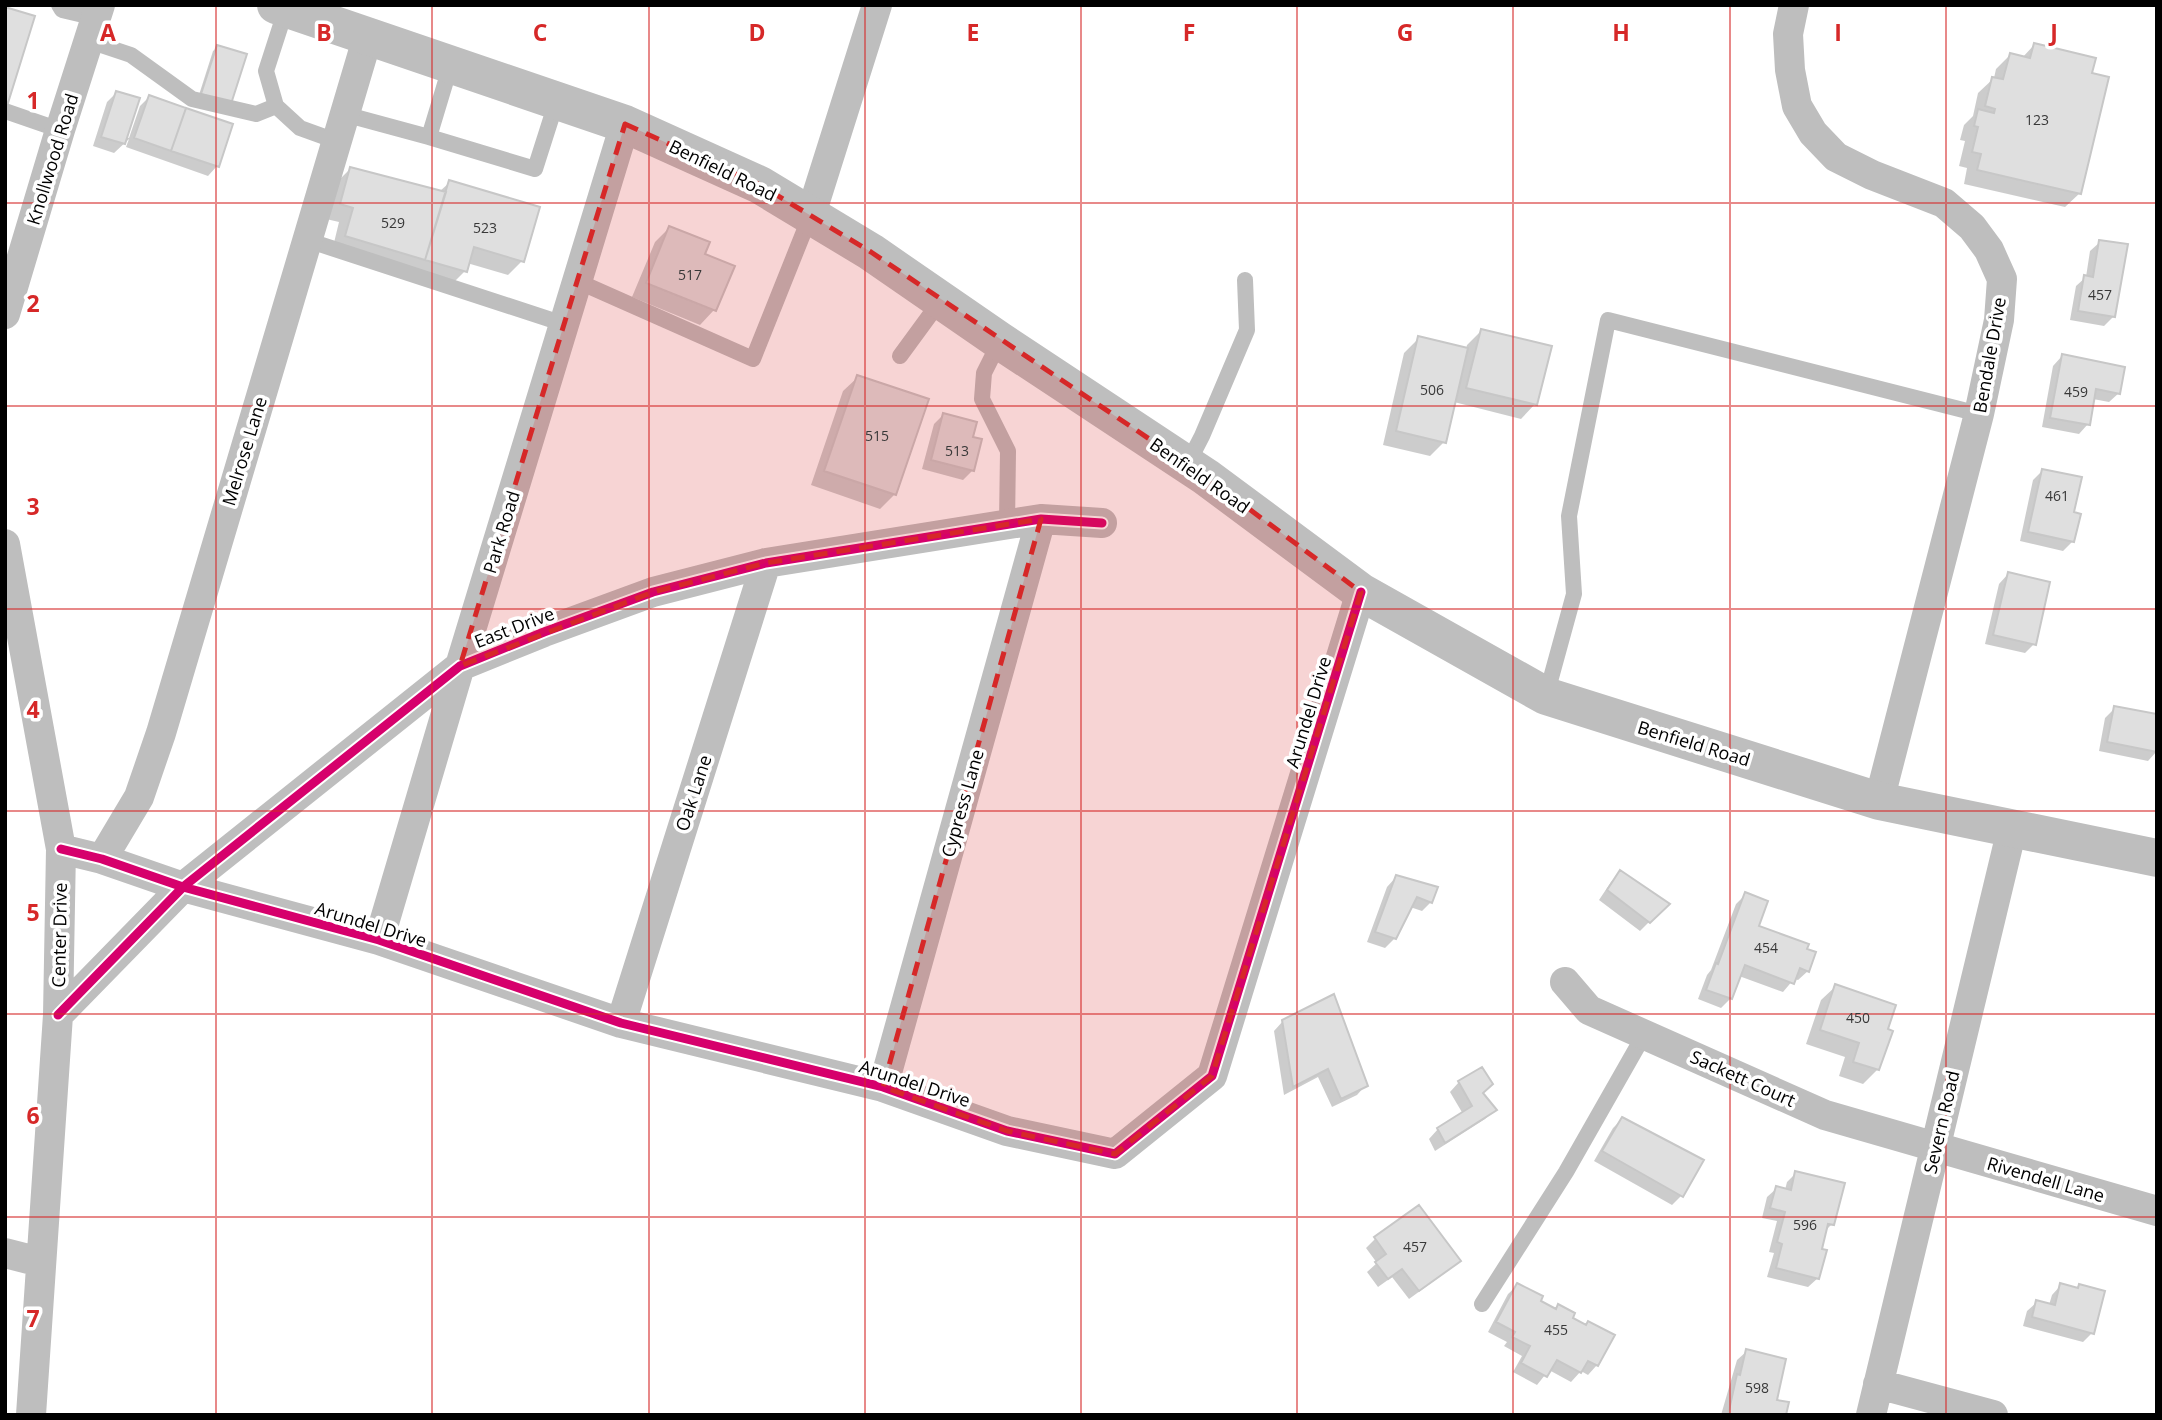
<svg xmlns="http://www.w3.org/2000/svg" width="2162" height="1420" viewBox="0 0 2162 1420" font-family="'Open Sans',sans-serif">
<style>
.shadow{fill:#0003}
.building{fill:#dfdfdf;stroke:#c7c7c7;stroke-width:2}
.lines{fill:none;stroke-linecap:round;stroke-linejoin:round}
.service{stroke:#bebebe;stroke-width:16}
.minor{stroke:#bebebe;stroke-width:30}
.primary{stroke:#bebebe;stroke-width:38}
.cycleway-casing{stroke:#fff;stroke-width:13}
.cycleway{stroke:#d6006c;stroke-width:9}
.marked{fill:#d62828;fill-opacity:0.2;stroke:#d62828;stroke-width:5;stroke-dasharray:14 9;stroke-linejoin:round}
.grid{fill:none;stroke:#d62828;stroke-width:2;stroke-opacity:0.55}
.labels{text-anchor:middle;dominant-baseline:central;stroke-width:7;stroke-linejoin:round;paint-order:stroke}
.number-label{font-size:14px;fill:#383838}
.street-label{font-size:18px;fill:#000;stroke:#fff}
.grid-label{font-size:23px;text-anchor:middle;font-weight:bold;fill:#d62828;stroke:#fff;stroke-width:7;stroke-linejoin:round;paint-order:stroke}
</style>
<rect width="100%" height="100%" fill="#fff"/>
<!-- shadow -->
<path class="shadow" d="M 2034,45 L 2090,74 L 2080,193 L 2065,207 L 1964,184 L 1967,168 L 1959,166 L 1965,141 L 1960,140 L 1964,125 L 1973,116 L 1978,93 L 1994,78 L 1996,69 L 2010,55 L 2022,58 Z
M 218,47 L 225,107 L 198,98 L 213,51 Z
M 116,93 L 126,137 L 129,138 L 140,106 L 149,97 L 231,125 L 217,166 L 208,176 L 126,147 L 129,139 L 114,153 L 93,146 L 107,102 Z
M 350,169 L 439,192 L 450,182 L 522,261 L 508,275 L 467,263 L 465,271 L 451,285 L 332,251 L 339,222 L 326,219 L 336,183 Z
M 669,228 L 703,255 L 732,267 L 714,310 L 700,325 L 632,297 L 655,242 Z
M 2100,242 L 2114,316 L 2104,326 L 2070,320 L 2076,286 L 2086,277 L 2090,251 Z
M 1481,331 L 1535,404 L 1521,419 L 1454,402 L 1444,442 L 1430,456 L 1383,445 L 1404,353 L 1419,338 L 1466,349 L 1467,345 Z
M 2062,356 L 2119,393 L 2109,402 L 2093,399 L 2088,424 L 2079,434 L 2042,427 L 2053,366 Z
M 858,377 L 895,494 L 880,509 L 811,485 L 843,391 Z
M 943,415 L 971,438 L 973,470 L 963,480 L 922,469 L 934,424 Z
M 2042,471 L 2072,514 L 2073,541 L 2063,551 L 2020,541 L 2033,480 Z
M 2008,574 L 2034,644 L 2025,653 L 1985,644 L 1999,584 Z
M 2115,708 L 2157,751 L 2148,761 L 2099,751 L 2105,718 Z
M 1620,872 L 1667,904 L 1640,931 L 1599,900 L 1611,882 Z
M 1396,877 L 1431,902 L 1422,911 L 1410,907 L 1395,938 L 1385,948 L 1367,942 L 1387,887 Z
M 1746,894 L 1756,927 L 1808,971 L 1798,980 L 1794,979 L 1783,992 L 1739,976 L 1731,998 L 1721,1008 L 1698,999 L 1707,975 L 1711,970 L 1736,904 Z
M 1836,986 L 1886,1030 L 1878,1069 L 1863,1084 L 1839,1076 L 1845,1057 L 1806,1044 L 1821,1000 Z
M 1283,1021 L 1366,1085 L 1357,1095 L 1332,1107 L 1318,1077 L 1284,1095 L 1274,1031 Z
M 1459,1082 L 1481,1093 L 1494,1110 L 1485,1119 L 1435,1151 L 1429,1139 L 1438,1129 L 1463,1114 L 1450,1092 Z
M 1622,1119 L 1702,1160 L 1681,1196 L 1672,1205 L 1594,1161 L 1613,1128 Z
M 1796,1173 L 1832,1224 L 1824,1232 L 1818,1278 L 1808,1287 L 1767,1277 L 1774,1253 L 1769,1252 L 1777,1221 L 1762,1218 L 1767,1197 L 1777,1188 L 1785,1190 L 1787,1182 Z
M 1419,1207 L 1458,1260 L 1449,1270 L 1409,1299 L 1392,1277 L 1378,1287 L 1367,1272 L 1377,1263 L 1366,1248 L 1375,1239 Z
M 1518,1285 L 1538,1301 L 1554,1310 L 1558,1306 L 1570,1318 L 1585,1327 L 1597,1365 L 1588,1375 L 1581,1371 L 1571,1382 L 1549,1370 L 1537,1385 L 1513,1372 L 1522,1356 L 1504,1346 L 1507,1342 L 1488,1332 L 1508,1294 Z
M 2061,1285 L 2076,1289 L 2079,1286 L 2092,1333 L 2083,1342 L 2023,1326 L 2027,1311 L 2037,1302 L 2049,1305 L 2052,1295 Z
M 1747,1351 L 1775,1401 L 1784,1415 L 1721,1415 L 1737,1360 Z"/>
<!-- building -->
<path class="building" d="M 5,7 L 35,16 L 8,103 L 5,102 Z
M 2034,43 L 2096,58 L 2092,73 L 2109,77 L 2081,194 L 1977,170 L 1981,154 L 1972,152 L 1978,127 L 1974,126 L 1978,109 L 1994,113 L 1995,109 L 1985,106 L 1992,77 L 2003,79 L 2010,53 L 2030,58 Z
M 217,45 L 247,54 L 231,104 L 201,94 Z
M 116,91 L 140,98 L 125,144 L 101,137 Z
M 149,95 L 186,108 L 171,151 L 134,138 Z
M 186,108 L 233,124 L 219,167 L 171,151 Z
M 350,167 L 446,192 L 425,260 L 345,236 L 353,208 L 340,204 Z
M 449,180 L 540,207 L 524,262 L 474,247 L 467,272 L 425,260 Z
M 669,226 L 710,242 L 705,254 L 735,266 L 716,311 L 646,283 Z
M 2099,240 L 2128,244 L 2115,317 L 2078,311 L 2084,275 L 2093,277 Z
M 1481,329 L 1552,346 L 1537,405 L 1466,388 Z
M 1418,336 L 1468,348 L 1446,443 L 1396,431 Z
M 2062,354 L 2125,367 L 2120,394 L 2096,389 L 2090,425 L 2050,418 Z
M 857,375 L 929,399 L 896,495 L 824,471 Z
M 943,413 L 977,422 L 973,437 L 982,439 L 974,471 L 931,460 Z
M 2042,469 L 2082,477 L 2074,512 L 2081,514 L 2074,542 L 2028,532 Z
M 2008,572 L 2050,582 L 2036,645 L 1993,635 Z
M 2114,706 L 2157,714 L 2157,752 L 2107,742 Z
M 1620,870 L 1670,904 L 1650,923 L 1607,890 Z
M 1396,875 L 1438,887 L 1432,903 L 1417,897 L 1396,939 L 1375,932 Z
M 1745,892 L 1768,901 L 1759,926 L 1809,944 L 1807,949 L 1816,952 L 1809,972 L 1800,968 L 1794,984 L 1745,965 L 1732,999 L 1706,990 L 1716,963 L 1718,964 Z
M 1835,984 L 1896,1005 L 1888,1029 L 1893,1031 L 1879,1070 L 1853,1062 L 1859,1043 L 1820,1030 Z
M 1334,994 L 1368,1086 L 1341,1099 L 1328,1069 L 1293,1087 L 1282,1020 Z
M 1482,1067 L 1493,1084 L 1483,1093 L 1497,1110 L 1445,1143 L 1437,1128 L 1472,1106 L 1458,1081 Z
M 1622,1117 L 1704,1160 L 1683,1197 L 1602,1151 Z
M 1795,1171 L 1845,1183 L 1834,1225 L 1828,1224 L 1822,1249 L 1827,1250 L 1819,1279 L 1776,1268 L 1782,1244 L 1777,1242 L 1785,1212 L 1770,1208 L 1776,1186 L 1791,1190 Z
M 1419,1205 L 1461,1261 L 1419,1291 L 1402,1269 L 1388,1279 L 1375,1262 L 1386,1254 L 1374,1237 Z
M 1517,1283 L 1543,1296 L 1541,1301 L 1556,1309 L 1558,1304 L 1575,1313 L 1573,1318 L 1586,1325 L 1588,1321 L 1615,1335 L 1598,1366 L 1588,1361 L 1581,1373 L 1557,1360 L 1547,1377 L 1521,1363 L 1530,1346 L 1512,1337 L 1515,1332 L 1496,1322 Z
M 2060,1283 L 2078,1288 L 2079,1284 L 2105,1291 L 2094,1334 L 2032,1317 L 2036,1300 L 2055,1305 Z
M 1746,1349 L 1786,1359 L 1777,1400 L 1789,1402 L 1786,1415 L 1728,1415 L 1737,1374 L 1740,1375 Z"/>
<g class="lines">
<!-- service -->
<path class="service" d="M 59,5 L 62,10 L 96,18
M 286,9 L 266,71 L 276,106 L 300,128 L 336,141
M 89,41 L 131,55 L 192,99 L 256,114 L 276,106
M 5,111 L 60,130
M 344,114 L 429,137 L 451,64
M 429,137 L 535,169 L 557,100
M 307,240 L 564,324
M 577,281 L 753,359 L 811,214
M 1000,341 L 984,373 L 982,399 L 1008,451 L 1007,525
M 900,356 L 941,300
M 1187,465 L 1202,436 L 1247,330 L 1245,280
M 1546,696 L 1574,594 L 1569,516 L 1608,320 L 1979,414
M 1482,1304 L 1566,1172 L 1644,1035"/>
<!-- minor -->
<path class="minor" d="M 1794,5 L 1788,34 L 1790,70 L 1797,106 L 1813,133 L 1836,157 L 1872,175 L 1944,203 L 1972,227 L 1989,250 L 2002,279 L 1999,320 L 1979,414 L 1879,801
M 811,214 L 877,5
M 5,314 L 60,130 L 100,5
M 5,544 L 61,849 L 58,1015 L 31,1415
M 61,849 L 102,859 L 183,887 L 379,940 L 621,1023 L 883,1087 L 1007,1131 L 1115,1154 L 1212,1076 L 1361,592
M 102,859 L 139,797 L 161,733 L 368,36
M 379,940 L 460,666 L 625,124
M 1565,982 L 1589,1010 L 1825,1115 L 2157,1211
M 58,1015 L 183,887 L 460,666 L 544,632 L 653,592 L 766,563 L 1041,519 L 1102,523
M 621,1023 L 766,563
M 883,1087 L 1041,519
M 5,1253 L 40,1262
M 1878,1384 L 1993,1415
M 1871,1415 L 2012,829"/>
<!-- primary -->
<path class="primary" d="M 276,5 L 625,124 L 760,185 L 871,252 L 1000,341 L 1206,477 L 1361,592 L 1546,696 L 1879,801 L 2157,858"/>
<!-- cycleway casing -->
<g class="cycleway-casing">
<path id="cycleway" d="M 61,849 L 102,859 L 183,887 L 379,940 L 621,1023 L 883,1087 L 1007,1131 L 1115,1154 L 1212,1076 L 1361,592
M 58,1015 L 183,887 L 460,666 L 544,632 L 653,592 L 766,563 L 1041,519 L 1102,523"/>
</g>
<!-- cycleway -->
<use href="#cycleway" class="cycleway"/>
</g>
<!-- marked area -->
<path class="marked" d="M 625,124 L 760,185 L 871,252 L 1206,477 L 1361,592 L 1212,1076 L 1115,1154 L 1007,1131 L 883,1087 L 1041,519 L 766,563 L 653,592 L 460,666 Z"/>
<!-- grid -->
<path class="grid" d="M 216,5 L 216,1415M 432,5 L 432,1415M 649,5 L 649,1415M 865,5 L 865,1415M 1081,5 L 1081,1415M 1297,5 L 1297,1415M 1513,5 L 1513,1415M 1730,5 L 1730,1415M 1946,5 L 1946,1415M 5,203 L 2157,203M 5,406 L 2157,406M 5,609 L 2157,609M 5,811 L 2157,811M 5,1014 L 2157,1014M 5,1217 L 2157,1217"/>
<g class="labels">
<!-- number labels -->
<g class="number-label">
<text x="2037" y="119">123</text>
<text x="393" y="222">529</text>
<text x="485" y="227">523</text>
<text x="690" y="274">517</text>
<text x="2100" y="294">457</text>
<text x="1432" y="389">506</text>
<text x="2076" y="391">459</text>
<text x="877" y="435">515</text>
<text x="957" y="450">513</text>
<text x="2057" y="495">461</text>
<text x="1766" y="947">454</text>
<text x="1858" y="1017">450</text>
<text x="1805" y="1224">596</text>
<text x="1415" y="1246">457</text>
<text x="1556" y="1329">455</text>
<text x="1757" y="1387">598</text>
</g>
<!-- street labels -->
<g class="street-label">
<text transform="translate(52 159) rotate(-73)">Knollwood Road</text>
<text transform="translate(723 170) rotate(26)">Benfield Road</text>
<text transform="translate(1989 355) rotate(-80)">Bendale Drive</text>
<text transform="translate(244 451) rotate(-73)">Melrose Lane</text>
<text transform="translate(1200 475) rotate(35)">Benfield Road</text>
<text transform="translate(501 532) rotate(-73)">Park Road</text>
<text transform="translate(514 627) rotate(-21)">East Drive</text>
<text transform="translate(1308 712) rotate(-73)">Arundel Drive</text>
<text transform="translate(1694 743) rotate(17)">Benfield Road</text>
<text transform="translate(693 793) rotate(-72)">Oak Lane</text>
<text transform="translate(962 803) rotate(-74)">Cypress Lane</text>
<text transform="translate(371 924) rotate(17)">Arundel Drive</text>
<text transform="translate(59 935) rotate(-89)">Center Drive</text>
<text transform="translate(1743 1078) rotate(24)">Sackett Court</text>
<text transform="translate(915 1083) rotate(18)">Arundel Drive</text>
<text transform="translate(1941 1122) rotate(-77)">Severn Road</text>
<text transform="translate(2046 1179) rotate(16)">Rivendell Lane</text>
</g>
</g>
<g class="grid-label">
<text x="108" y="41">A</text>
<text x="324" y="41">B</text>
<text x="540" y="41">C</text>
<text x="757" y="41">D</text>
<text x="973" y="41">E</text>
<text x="1189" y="41">F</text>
<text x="1405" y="41">G</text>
<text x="1621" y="41">H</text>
<text x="1838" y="41">I</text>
<text x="2054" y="41">J</text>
<text x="33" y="109">1</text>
<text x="33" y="312">2</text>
<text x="33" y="515">3</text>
<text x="33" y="718">4</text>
<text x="33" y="921">5</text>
<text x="33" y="1124">6</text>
<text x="33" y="1327">7</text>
</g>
<!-- border -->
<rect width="2162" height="1420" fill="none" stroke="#000000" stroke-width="14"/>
</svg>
